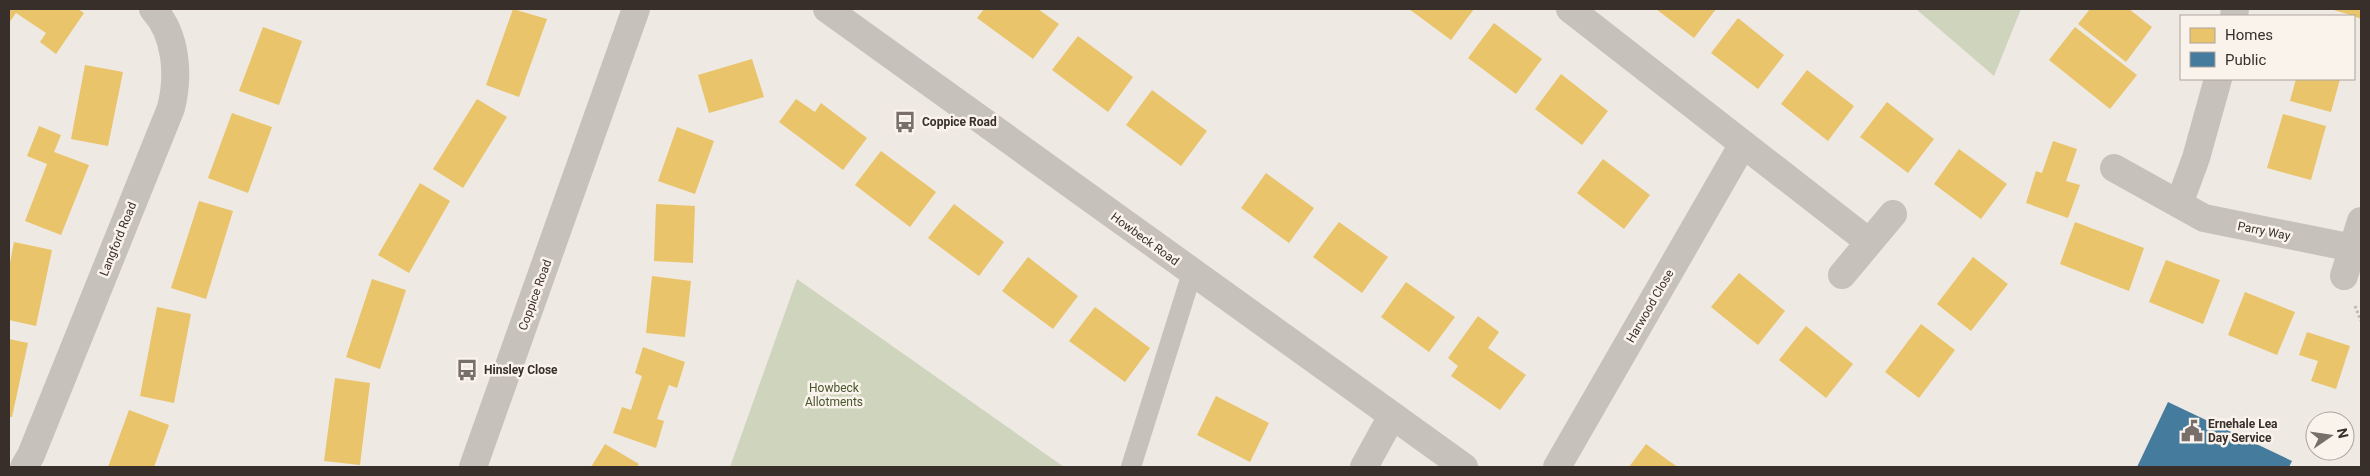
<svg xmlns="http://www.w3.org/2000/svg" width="2370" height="476" viewBox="0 0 2370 476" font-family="Roboto,sans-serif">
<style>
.green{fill:#cfd4bd}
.homes{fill:#e9c46a}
.public{fill:#457b9d}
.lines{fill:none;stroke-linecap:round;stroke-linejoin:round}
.path{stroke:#c0bab5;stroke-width:3;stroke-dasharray:2.5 2.5;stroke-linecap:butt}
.service{stroke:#c7c1bc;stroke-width:20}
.minor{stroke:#c7c1bc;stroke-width:28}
.tertiary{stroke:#c7c1bc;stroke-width:28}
.labels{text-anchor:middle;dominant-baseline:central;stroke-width:5;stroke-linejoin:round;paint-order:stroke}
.poi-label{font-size:12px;font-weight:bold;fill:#382e2a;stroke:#faf3eb;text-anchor:start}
.street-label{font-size:12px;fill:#382e2a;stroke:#faf3eb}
.park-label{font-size:12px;fill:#48562e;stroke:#faf3eb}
</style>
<rect width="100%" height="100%" fill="#eee9e3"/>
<!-- green -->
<path class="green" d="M 1916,9 L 2021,9 L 1994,76 Z
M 797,279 L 1064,467 L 730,467 Z"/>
<!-- homes -->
<path class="homes" d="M 9,9 L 78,9 L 84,13 L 56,54 L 40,42 L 46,33 L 16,13 L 9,23 Z
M 513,9 L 547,19 L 519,97 L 486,85 Z
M 984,9 L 1038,9 L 1059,24 L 1033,59 L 977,18 Z
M 1409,9 L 1474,9 L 1451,40 Z
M 1656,9 L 1716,9 L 1694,38 Z
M 2090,9 L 2129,9 L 2152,27 L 2126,62 L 2078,24 Z
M 2330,9 L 2361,9 L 2361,19 L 2354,16 Z
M 1738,18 L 1784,55 L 1758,89 L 1711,53 Z
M 1494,23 L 1542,59 L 1516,94 L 1468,58 Z
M 263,27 L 302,41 L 279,105 L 239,91 Z
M 2075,27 L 2137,75 L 2110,109 L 2049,60 Z
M 1078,36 L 1133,77 L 1108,112 L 1052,70 Z
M 752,59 L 764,97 L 709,113 L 698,75 Z
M 85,65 L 123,72 L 108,146 L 71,139 Z
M 1807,70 L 1854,106 L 1828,141 L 1781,104 Z
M 1561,74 L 1608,111 L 1582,145 L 1535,109 Z
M 2296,79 L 2340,79 L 2331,112 L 2290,101 Z
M 1152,90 L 1207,131 L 1181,166 L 1126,125 Z
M 477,99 L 507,117 L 463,188 L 433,169 Z
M 796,99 L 815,112 L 821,103 L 867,138 L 843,170 L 779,122 Z
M 1887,102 L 1934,139 L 1908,173 L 1860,137 Z
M 232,113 L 272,127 L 248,193 L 208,178 Z
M 2283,114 L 2326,126 L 2311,180 L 2267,168 Z
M 39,126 L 61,135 L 54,152 L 89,165 L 61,235 L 25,221 L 47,164 L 27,156 Z
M 677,127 L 714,141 L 695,194 L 658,181 Z
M 2053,141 L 2077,149 L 2066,181 L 2080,185 L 2068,218 L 2026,203 L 2036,171 L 2042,173 Z
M 1959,149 L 2007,184 L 1981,219 L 1934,184 Z
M 881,151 L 936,192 L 910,227 L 855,185 Z
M 1603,159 L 1650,195 L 1624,229 L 1577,193 Z
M 1266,173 L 1314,208 L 1289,243 L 1241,208 Z
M 420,183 L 450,201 L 409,273 L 378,255 Z
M 199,201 L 233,211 L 206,299 L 171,288 Z
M 656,204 L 695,206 L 693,263 L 654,261 Z
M 954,204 L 1004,242 L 979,276 L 928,238 Z
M 1339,222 L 1388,257 L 1362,293 L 1313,257 Z
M 2075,222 L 2144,248 L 2129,291 L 2060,264 Z
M 14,242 L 52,250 L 36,326 L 9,320 L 9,268 Z
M 1028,257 L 1078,296 L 1053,329 L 1002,291 Z
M 1973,257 L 2008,284 L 1971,331 L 1937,304 Z
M 2166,260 L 2220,280 L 2203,324 L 2149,302 Z
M 1739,273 L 1785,311 L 1758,345 L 1711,307 Z
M 652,276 L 691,281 L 685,337 L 646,333 Z
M 372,279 L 406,290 L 380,369 L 346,357 Z
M 1406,282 L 1455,317 L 1429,352 L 1381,317 Z
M 2245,292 L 2295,312 L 2277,355 L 2228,335 Z
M 157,307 L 191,314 L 174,403 L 140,396 Z
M 1095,307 L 1150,348 L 1125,382 L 1069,341 Z
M 1478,316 L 1499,332 L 1488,348 L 1526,375 L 1500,410 L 1451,376 L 1458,366 L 1448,358 Z
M 1921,324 L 1955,350 L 1919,398 L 1885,372 Z
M 1806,326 L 1853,364 L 1826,398 L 1779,360 Z
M 2307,332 L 2350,346 L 2336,389 L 2311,381 L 2318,361 L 2299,355 Z
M 9,339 L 28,343 L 12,417 L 9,417 Z
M 643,347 L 685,362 L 677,388 L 669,385 L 657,419 L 664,421 L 656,448 L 613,433 L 622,407 L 631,410 L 642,376 L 635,373 Z
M 335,378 L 370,383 L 360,465 L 324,461 Z
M 1216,396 L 1269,423 L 1250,462 L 1197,435 Z
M 129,410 L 169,425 L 154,467 L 108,467 Z
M 605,444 L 639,464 L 637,467 L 591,467 Z
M 1646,444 L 1669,461 L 1678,467 L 1629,467 Z"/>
<!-- public -->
<path class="public" d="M 2168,402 L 2292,461 L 2289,467 L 2137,467 Z"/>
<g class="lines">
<!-- path -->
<path class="path" d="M 2355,306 L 2361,321"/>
<!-- service -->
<path class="service" d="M 1131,467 L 1192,273"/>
<!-- minor -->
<path class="minor" d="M 827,9 L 1464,467
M 1570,9 L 1869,242
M 2234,16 L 2235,9
M 2114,168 L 2204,218 L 2353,248
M 2179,204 L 2196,158 L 2218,79
M 1842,275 L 1893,214
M 2344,276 L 2361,221
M 24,467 L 31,455 L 171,108 C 179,76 177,35 153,9
M 1364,467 L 1392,416
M 1557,467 L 1743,144"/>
<!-- tertiary -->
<path class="tertiary" d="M 473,467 L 636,9"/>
</g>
<!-- icons -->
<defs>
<g id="bus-bare" transform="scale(1.725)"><path d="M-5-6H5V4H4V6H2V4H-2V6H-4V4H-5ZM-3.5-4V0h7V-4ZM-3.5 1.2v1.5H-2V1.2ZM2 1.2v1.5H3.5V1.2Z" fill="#786f6b" stroke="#faf3eb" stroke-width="2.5" paint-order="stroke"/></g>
<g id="civic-bare" transform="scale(1.725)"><path d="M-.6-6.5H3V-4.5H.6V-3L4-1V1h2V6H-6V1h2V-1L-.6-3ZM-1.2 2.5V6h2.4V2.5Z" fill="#786f6b" stroke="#faf3eb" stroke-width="2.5" paint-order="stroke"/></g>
</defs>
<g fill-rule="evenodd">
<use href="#bus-bare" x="905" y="122"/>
<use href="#bus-bare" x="467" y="370"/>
<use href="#civic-bare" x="2192" y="431"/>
</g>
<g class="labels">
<!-- poi labels -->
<g class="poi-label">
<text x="922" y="122">Coppice Road</text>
<text x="484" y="370">Hinsley Close</text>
<text x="2208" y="424">Ernehale Lea<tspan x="2208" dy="14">Day Service</tspan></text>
</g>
<!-- street labels -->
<g class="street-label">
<text transform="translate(2264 231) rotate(11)">Parry Way</text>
<text transform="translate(118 239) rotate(-68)">Langford Road</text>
<text transform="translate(1145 239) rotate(36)">Howbeck Road</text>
<text transform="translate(535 295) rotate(-70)">Coppice Road</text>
<text transform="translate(1650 306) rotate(-60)">Harwood Close</text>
</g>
<!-- park labels -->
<g class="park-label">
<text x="834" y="388">Howbeck<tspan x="834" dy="14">Allotments</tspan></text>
</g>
</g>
<!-- border -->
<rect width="2370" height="476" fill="none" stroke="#382e2a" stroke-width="20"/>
<!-- legend -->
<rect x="2180" y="15" width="175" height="65" fill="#faf3eb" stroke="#aca49e"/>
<rect x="2190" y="28" width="25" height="15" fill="#e9c46a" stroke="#aca49e"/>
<text x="2225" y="40" font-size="15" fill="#382e2a">Homes</text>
<rect x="2190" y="52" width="25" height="15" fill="#457b9d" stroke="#aca49e"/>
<text x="2225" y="65" font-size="15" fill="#382e2a">Public</text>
<!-- north arrow -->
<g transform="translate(2330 436) rotate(77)"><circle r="24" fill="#faf3eb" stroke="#aca49e"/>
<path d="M0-4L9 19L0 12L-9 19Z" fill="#786f6b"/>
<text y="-8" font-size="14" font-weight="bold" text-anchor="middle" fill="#382e2a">N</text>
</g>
</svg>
